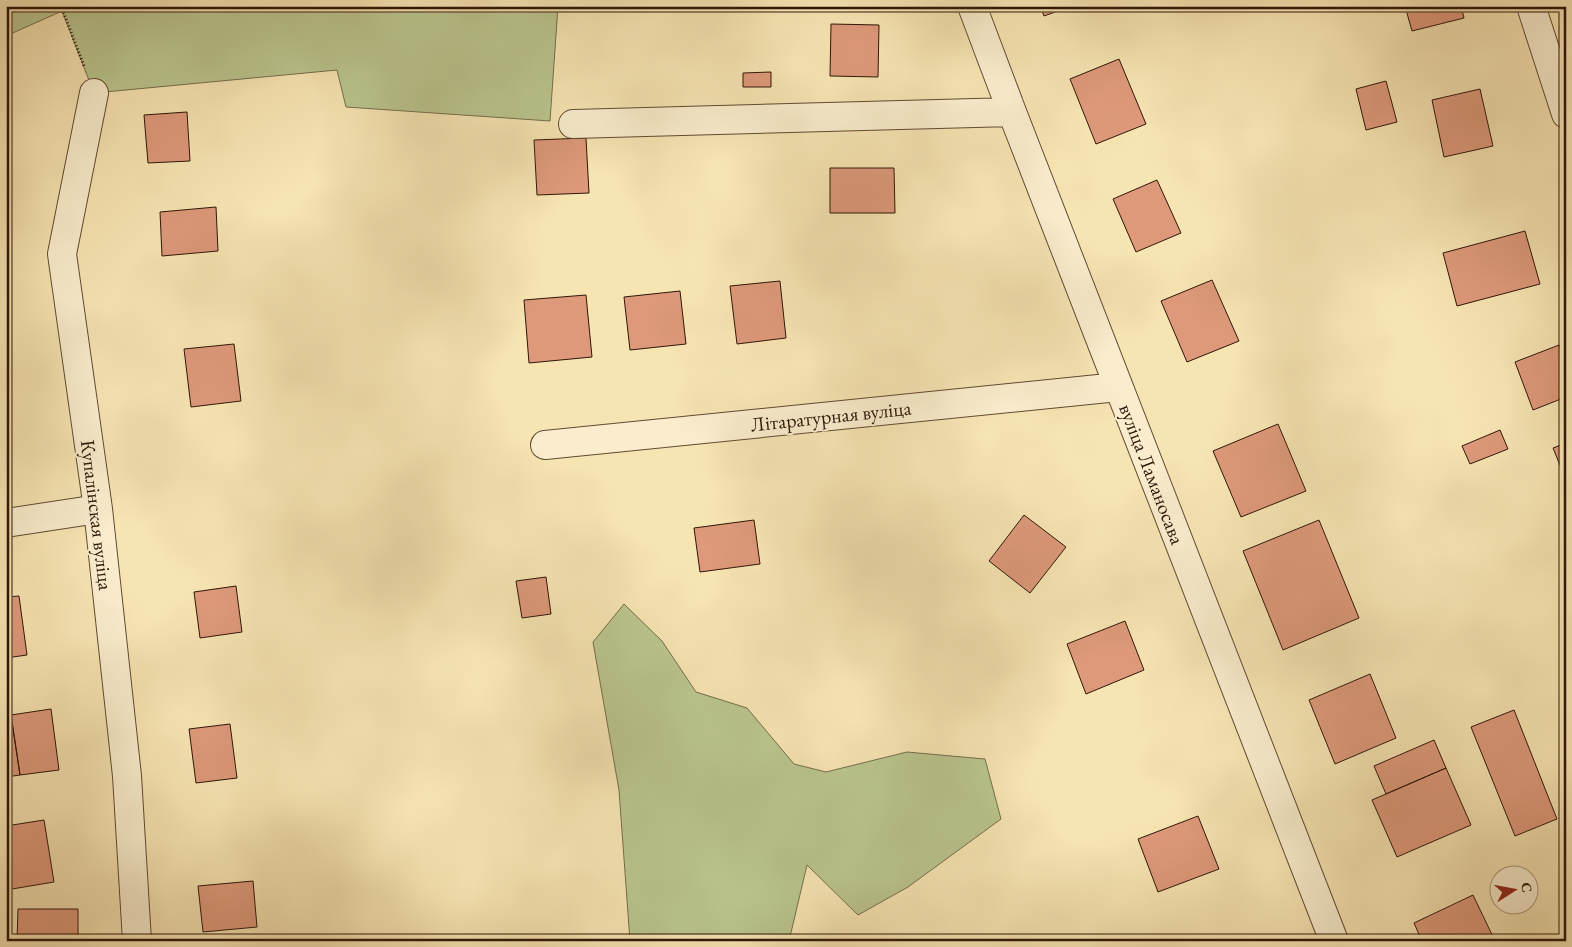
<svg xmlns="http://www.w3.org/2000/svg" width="1572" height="947" viewBox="0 0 1572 947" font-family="'EB Garamond',serif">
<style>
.green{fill:#bac58e;stroke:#746e4b}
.building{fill:#dd997a;stroke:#2f1608}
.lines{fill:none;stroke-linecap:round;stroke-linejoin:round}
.street-casing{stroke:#614a32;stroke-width:30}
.path{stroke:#2f1608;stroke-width:3;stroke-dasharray:1 2.5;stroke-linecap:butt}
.street{stroke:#f9edcd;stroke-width:28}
.labels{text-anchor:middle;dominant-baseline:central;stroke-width:4;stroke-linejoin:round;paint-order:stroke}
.street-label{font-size:20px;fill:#2f1608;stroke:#f9edcd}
</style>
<rect width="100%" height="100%" fill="#f6e4b2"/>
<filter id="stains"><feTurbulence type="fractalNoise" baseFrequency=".004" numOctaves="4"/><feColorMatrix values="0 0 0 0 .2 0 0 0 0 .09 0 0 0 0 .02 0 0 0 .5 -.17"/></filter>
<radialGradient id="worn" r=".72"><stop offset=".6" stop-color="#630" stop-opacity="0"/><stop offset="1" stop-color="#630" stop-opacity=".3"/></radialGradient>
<!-- green -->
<path class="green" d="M 6,6 L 558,6 L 550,121 L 346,107 L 337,70 L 94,93 L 62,11 L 6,36 Z
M 624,604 L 662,641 L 696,692 L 747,708 L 794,764 L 826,772 L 907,752 L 985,759 L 1001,819 L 908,887 L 858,915 L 807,865 L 789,941 L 630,941 L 619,790 L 593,642 Z"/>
<!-- building -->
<path class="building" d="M 1040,6 L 1072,6 L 1044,16 Z
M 1405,6 L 1461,6 L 1464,18 L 1412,31 Z
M 831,24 L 879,25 L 878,77 L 830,76 Z
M 1119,59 L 1146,124 L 1096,144 L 1070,79 Z
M 771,72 L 771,87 L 743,87 L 743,73 Z
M 1386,81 L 1397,122 L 1366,130 L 1356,89 Z
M 1480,89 L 1493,146 L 1444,157 L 1432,100 Z
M 187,112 L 190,161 L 148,163 L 144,115 Z
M 586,138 L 589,193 L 537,195 L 534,140 Z
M 830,168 L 894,168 L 895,213 L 830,213 Z
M 1157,180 L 1181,233 L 1136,252 L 1113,199 Z
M 216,207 L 218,251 L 162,256 L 160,212 Z
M 1525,231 L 1540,284 L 1457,306 L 1443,253 Z
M 1212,280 L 1239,341 L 1187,362 L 1161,301 Z
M 780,281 L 786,338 L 737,344 L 730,286 Z
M 680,291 L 686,344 L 630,350 L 624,297 Z
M 586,295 L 592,357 L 529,363 L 524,300 Z
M 234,344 L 241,401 L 191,407 L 184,349 Z
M 1559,345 L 1566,362 L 1566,397 L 1533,410 L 1515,362 Z
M 1278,424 L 1306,491 L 1241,517 L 1213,451 Z
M 1500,430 L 1508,449 L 1470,464 L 1462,446 Z
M 1566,443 L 1566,480 L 1553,448 Z
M 1024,515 L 1066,547 L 1030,593 L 989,561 Z
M 754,520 L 760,564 L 700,572 L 694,528 Z
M 1319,520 L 1359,618 L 1283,650 L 1243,551 Z
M 546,577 L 551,614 L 522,618 L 516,581 Z
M 236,586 L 242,632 L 200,638 L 194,592 Z
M 19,596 L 27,655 L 6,658 L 6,597 Z
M 1125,621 L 1144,670 L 1086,694 L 1067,644 Z
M 1370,674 L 1396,738 L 1335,764 L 1309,700 Z
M 51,709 L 59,770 L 20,775 L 11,715 Z
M 1514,710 L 1557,819 L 1515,836 L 1471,727 Z
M 6,715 L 11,715 L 20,775 L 6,777 Z
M 230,724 L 237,778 L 196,783 L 189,729 Z
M 1434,740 L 1446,768 L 1386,794 L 1374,766 Z
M 1446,768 L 1471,825 L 1397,857 L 1372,800 Z
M 1198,816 L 1219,869 L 1158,892 L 1138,839 Z
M 44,820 L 54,882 L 6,890 L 6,826 Z
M 253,881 L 257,927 L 203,932 L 198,886 Z
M 1473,895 L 1495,941 L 1422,941 L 1414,923 Z
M 18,909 L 78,909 L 78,941 L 17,941 Z"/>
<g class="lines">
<!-- street casing -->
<g class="street-casing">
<path id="street" d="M 972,6 L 1012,112 L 1334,941
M 1531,6 L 1566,114
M 94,93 L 62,254 L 98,509 L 127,776 L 137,941
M 573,124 L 1012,112
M 545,445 L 1118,387
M 6,523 L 98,509"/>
</g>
<!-- path -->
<path class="path" d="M 61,6 L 84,66"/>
<!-- street -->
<use href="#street" class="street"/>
</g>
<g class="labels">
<!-- street labels -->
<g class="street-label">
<text transform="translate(831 416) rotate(-6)">Літаратурная вуліца</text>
<text transform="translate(1152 474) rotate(69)">вуліца Ламаносава</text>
<text transform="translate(97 515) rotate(83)">Купалінская вуліца</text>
</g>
</g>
<!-- margin -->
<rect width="1572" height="947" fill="none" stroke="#f6e4b2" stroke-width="25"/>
<rect x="8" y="8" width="1557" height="932" fill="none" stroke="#2f1608" stroke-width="2.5"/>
<rect x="12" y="12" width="1547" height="922" fill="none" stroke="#2f1608"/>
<!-- north arrow -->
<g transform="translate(1514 890) rotate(79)"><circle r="24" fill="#f9edcd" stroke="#a8977e"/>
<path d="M0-4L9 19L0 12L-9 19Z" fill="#8f2418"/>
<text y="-8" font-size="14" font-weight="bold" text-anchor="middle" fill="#2f1608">С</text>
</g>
<rect width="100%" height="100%" filter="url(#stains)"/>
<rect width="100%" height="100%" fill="url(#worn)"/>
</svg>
